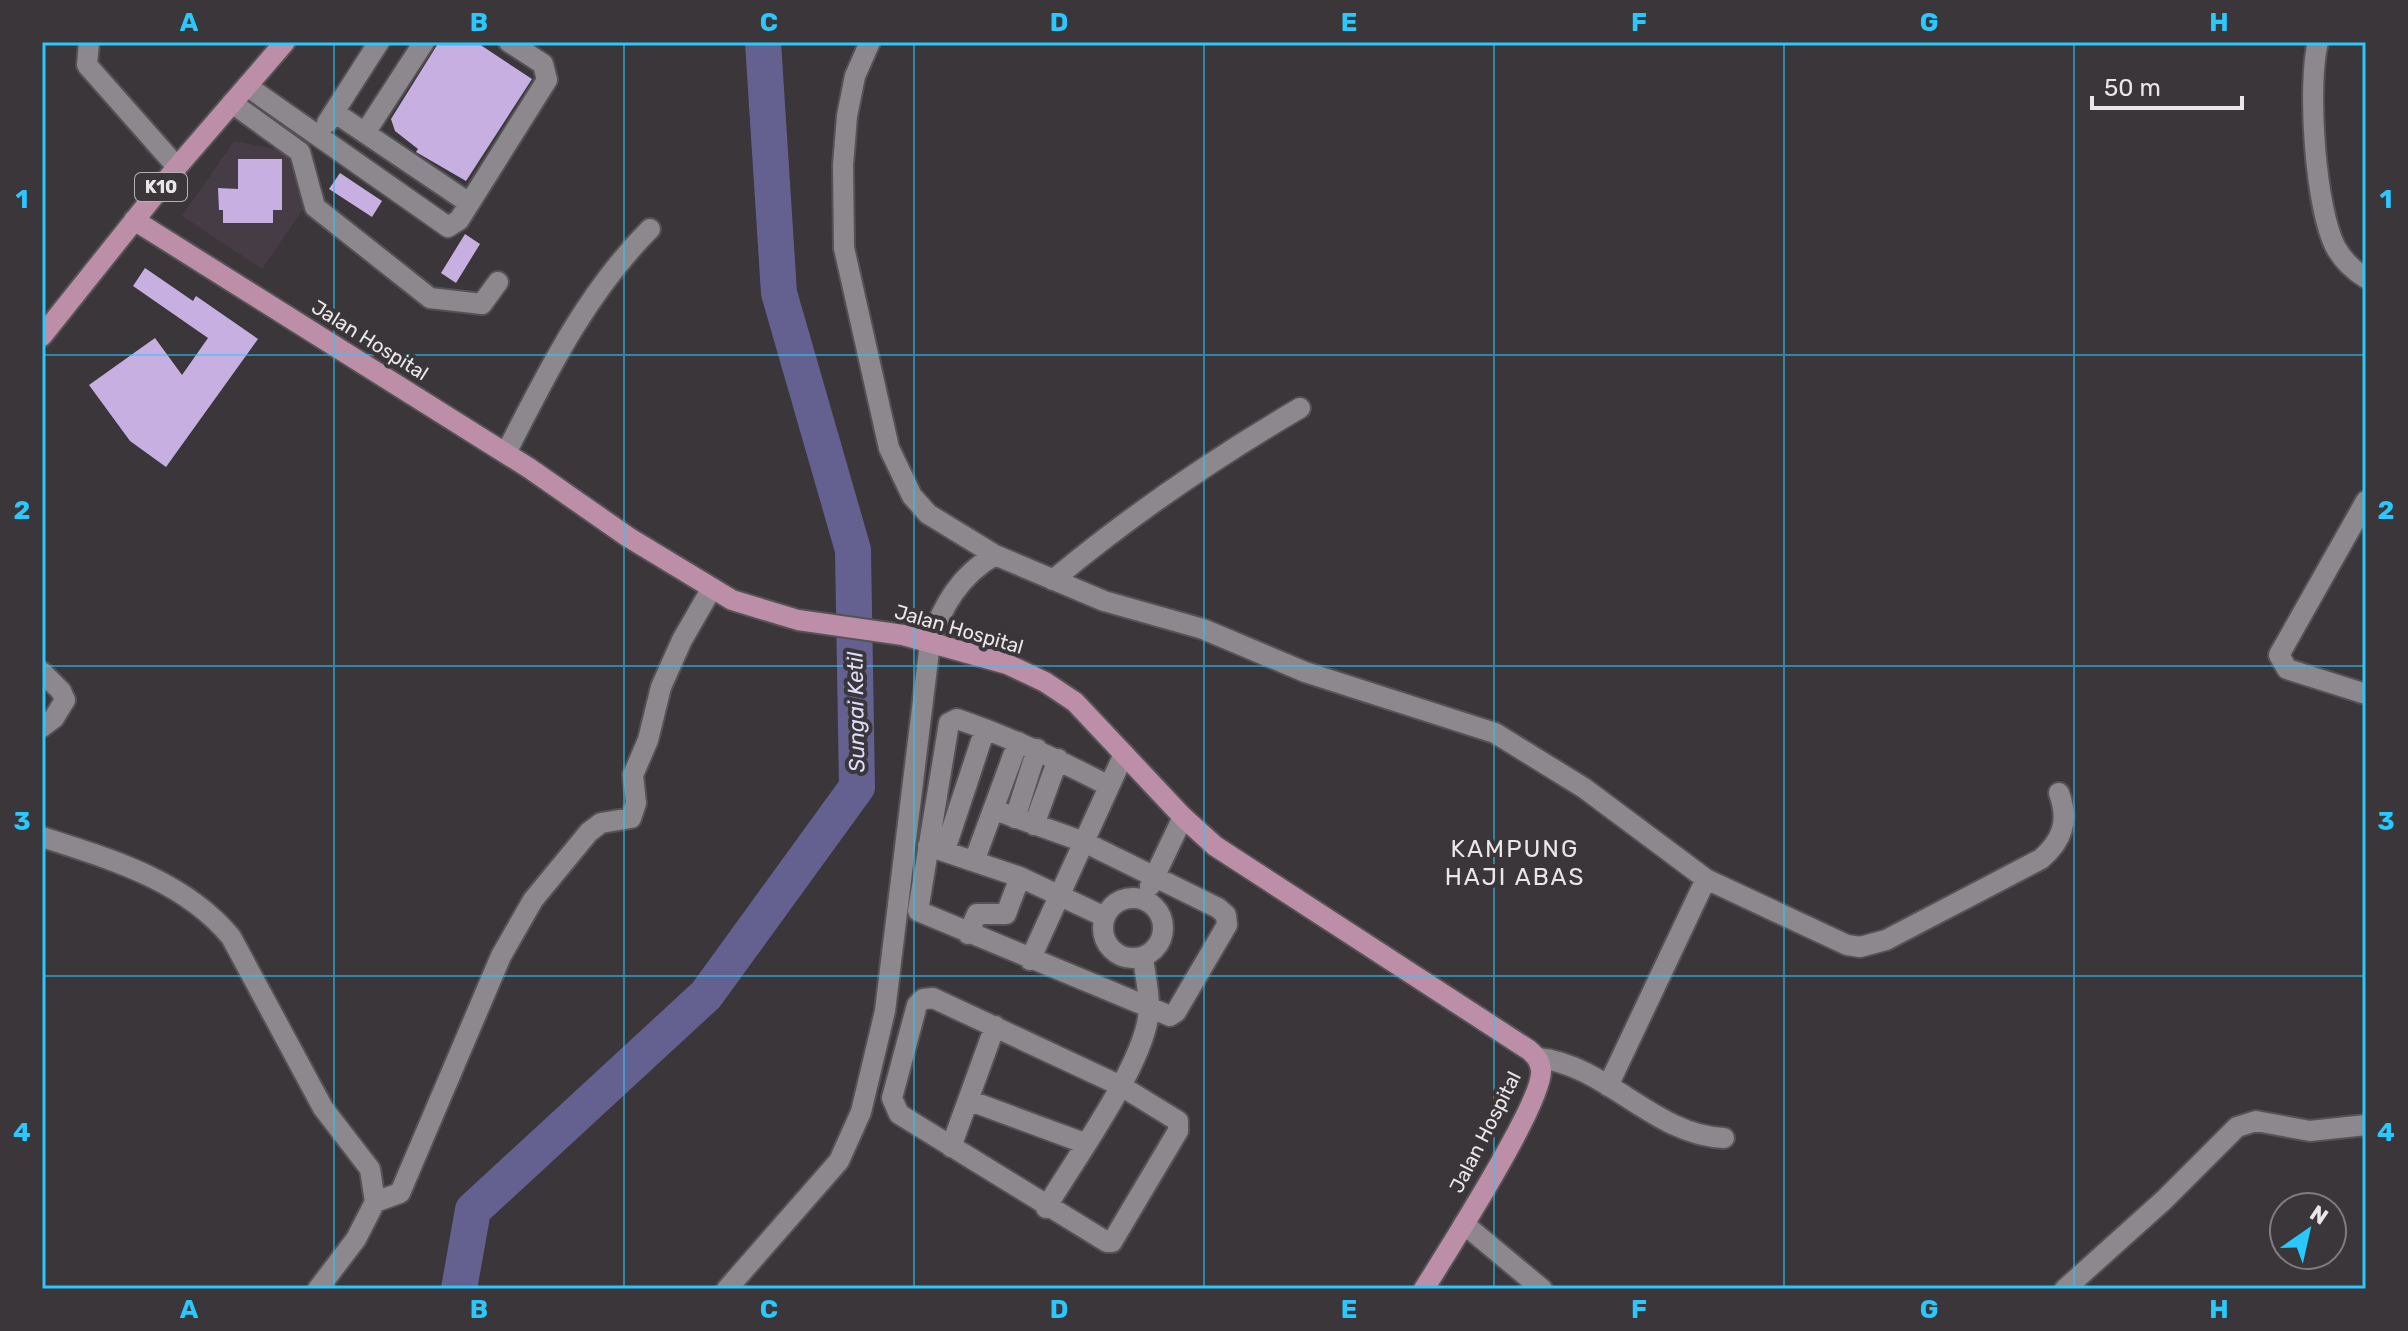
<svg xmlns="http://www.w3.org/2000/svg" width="2408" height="1331" viewBox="0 0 2408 1331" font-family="Rubik,sans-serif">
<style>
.built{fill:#463c45}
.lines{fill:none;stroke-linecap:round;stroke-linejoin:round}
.river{stroke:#646090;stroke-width:36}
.building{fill:#c8afe1}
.minor-casing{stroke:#555255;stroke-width:24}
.major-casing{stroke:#555255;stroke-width:24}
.minor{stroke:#8d888d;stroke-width:20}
.major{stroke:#bd8ea7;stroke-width:20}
.grid{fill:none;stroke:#29c8ff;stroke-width:2;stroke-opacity:0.55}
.labels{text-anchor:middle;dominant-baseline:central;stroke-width:8;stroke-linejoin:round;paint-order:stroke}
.shield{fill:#3a363a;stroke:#b5b2b5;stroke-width:2}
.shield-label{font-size:18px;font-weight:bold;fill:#eae7ea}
.street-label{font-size:20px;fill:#eae7ea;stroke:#3a363a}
.water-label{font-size:22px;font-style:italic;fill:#deddfc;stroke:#3a363a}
.quarter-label{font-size:24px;letter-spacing:2px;fill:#eae7ea;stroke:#3a363a}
.neatline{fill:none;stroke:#29c8ff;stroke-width:3}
.grid-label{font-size:26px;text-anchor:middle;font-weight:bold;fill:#29c8ff}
</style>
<rect width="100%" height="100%" fill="#3a363a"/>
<!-- built -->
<path class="built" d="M 234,141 L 289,151 L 304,208 L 262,269 L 182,216 Z"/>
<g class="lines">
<!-- river -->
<path class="river" d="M 459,1289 L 473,1210 L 706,995 L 857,787 L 853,550 L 779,293 L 763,42"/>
</g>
<!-- building -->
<path class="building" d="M 439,42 L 476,42 L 532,79 L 466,181 L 416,152 L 418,149 L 395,131 L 391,119 Z
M 238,159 L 282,159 L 282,210 L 273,210 L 273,223 L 223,223 L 223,210 L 219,210 L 218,188 L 238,189 Z
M 340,173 L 382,201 L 372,217 L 329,189 Z
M 465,234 L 480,244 L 456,283 L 441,273 Z
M 145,268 L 193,301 L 196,296 L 258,339 L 166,467 L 130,441 L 89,385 L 155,338 L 182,375 L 208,338 L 133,286 Z"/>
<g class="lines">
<!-- minor casing -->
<g class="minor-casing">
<path id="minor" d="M 89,42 L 87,65 L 177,167
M 870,42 L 855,76 L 847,116 L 843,165 L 844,248 L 889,448 L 912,496 L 928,514 L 995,555 L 1104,601 L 1203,629 L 1305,672 L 1495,733 L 1584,788 L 1706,879 L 1847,945 L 1860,947 L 1886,940 L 2041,859 C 2063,840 2069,820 2059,793
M 2318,42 C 2307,85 2315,209 2336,248 C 2343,260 2354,271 2366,278
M 247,86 L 448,227 L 459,220 L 547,80 L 543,64 L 509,42
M 232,103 L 300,152 L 315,207 L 430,298 L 482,304 L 498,282
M 334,112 L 469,203
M 327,123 L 379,42
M 365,133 L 424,42
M 506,453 C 547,373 586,293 650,229
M 2366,501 L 2279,655 L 2287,669 L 2366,694
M 1053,580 C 1131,515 1213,459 1300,408
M 42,672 L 61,691 L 65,700 L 54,718 L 42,727
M 995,810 L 1084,842 L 1218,908 L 1226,915 L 1227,925 L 1176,1012 L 1170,1016 L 918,911 L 949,723 L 957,719 C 1010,737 1059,760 1109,786
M 1015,818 L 1037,749
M 1034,825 L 1058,759
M 42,837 C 110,859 184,880 231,937 L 323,1108 L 370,1169 L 375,1202
M 928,846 L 1020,877 L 1105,917
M 945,850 L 985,729
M 975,859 L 1018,742
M 1150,886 L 1183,817
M1103 928a30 30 0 1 1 60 0a30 30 0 1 1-60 0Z
M 968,934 L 977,914 L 1006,914 L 1020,877
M 1030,960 L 1124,754
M 933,998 L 1121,1086 L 1178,1121 L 1178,1131 L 1112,1242 L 1107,1242 L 899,1114 L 892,1098 L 917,1005 L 923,999 Z
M 1538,1058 C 1607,1065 1653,1135 1724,1138
M 1608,1086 L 1706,879
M 968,1100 L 1084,1143
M 951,1147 L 995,1026
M 1046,1208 C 1075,1159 1140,1070 1148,1018 C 1151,998 1145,976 1143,957
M 1464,1224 L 1542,1289
M 318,1289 L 356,1239 L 375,1202 L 400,1193 L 501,956 L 533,900 L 589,832 L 601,823 L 631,818 L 636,803 L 633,775 L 648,740 L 661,687 L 682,640 L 712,588
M 727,1289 L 839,1161 L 861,1112 L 885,1011 L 930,643 C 942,606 960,575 995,555
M 2065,1289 L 2164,1200 L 2237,1127 L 2256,1121 L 2310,1131 L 2366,1125"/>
</g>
<!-- major casing -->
<g class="major-casing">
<path id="major" d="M 134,220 L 529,468 L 628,537 L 732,600 L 798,620 L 903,635 L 1007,664 L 1045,682 L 1075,702 L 1183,817 L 1215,846 L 1529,1050 C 1536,1056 1540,1061 1541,1070 C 1544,1101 1445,1255 1424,1289
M 42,336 L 177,167 L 285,42"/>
</g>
<!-- minor -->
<use href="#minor" class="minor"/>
<!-- major -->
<use href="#major" class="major"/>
</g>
<!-- grid -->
<path class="grid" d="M 334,42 L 334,1289M 624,42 L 624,1289M 914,42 L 914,1289M 1204,42 L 1204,1289M 1494,42 L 1494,1289M 1784,42 L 1784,1289M 2074,42 L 2074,1289M 42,355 L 2366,355M 42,666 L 2366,666M 42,976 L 2366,976"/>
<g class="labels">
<!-- shield labels -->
<rect class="shield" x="135" y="173" width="52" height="28" rx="6"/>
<g class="shield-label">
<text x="161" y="187">K10</text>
</g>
<!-- street labels -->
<g class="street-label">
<text transform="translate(370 340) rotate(32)">Jalan Hospital</text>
<text transform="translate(959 629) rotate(16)">Jalan Hospital</text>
<text transform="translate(1485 1132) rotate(-63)">Jalan Hospital</text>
</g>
<!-- water labels -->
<g class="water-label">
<text transform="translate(856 712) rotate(-91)">Sungai Ketil</text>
</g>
<!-- quarter labels -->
<g class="quarter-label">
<text x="1515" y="849">KAMPUNG<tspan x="1515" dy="28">HAJI ABAS</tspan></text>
</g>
</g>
<!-- border -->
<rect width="2408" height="1331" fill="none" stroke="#3a363a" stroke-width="88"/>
<!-- north arrow -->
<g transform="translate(2308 1231) rotate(34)"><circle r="38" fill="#3a363a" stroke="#807d80" stroke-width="2"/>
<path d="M0-6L14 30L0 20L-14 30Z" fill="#29c8ff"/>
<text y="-12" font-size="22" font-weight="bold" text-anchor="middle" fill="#eae7ea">N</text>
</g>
<!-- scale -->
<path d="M2092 96v12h150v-12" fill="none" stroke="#eae7ea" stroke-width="4"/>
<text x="2104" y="96" font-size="24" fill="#eae7ea" stroke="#3a363a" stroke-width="6" paint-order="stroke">50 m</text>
<rect x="44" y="44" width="2320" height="1243" class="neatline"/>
<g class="grid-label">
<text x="189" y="31">A</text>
<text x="479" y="31">B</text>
<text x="769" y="31">C</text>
<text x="1059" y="31">D</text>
<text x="1349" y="31">E</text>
<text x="1639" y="31">F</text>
<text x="1929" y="31">G</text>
<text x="2219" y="31">H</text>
<text x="22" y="208">1</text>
<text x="2386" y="208">1</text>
<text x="22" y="519">2</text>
<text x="2386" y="519">2</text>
<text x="22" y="830">3</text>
<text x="2386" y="830">3</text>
<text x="22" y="1141">4</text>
<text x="2386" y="1141">4</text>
<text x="189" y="1318">A</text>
<text x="479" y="1318">B</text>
<text x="769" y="1318">C</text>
<text x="1059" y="1318">D</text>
<text x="1349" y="1318">E</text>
<text x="1639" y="1318">F</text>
<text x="1929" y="1318">G</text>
<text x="2219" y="1318">H</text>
</g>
</svg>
